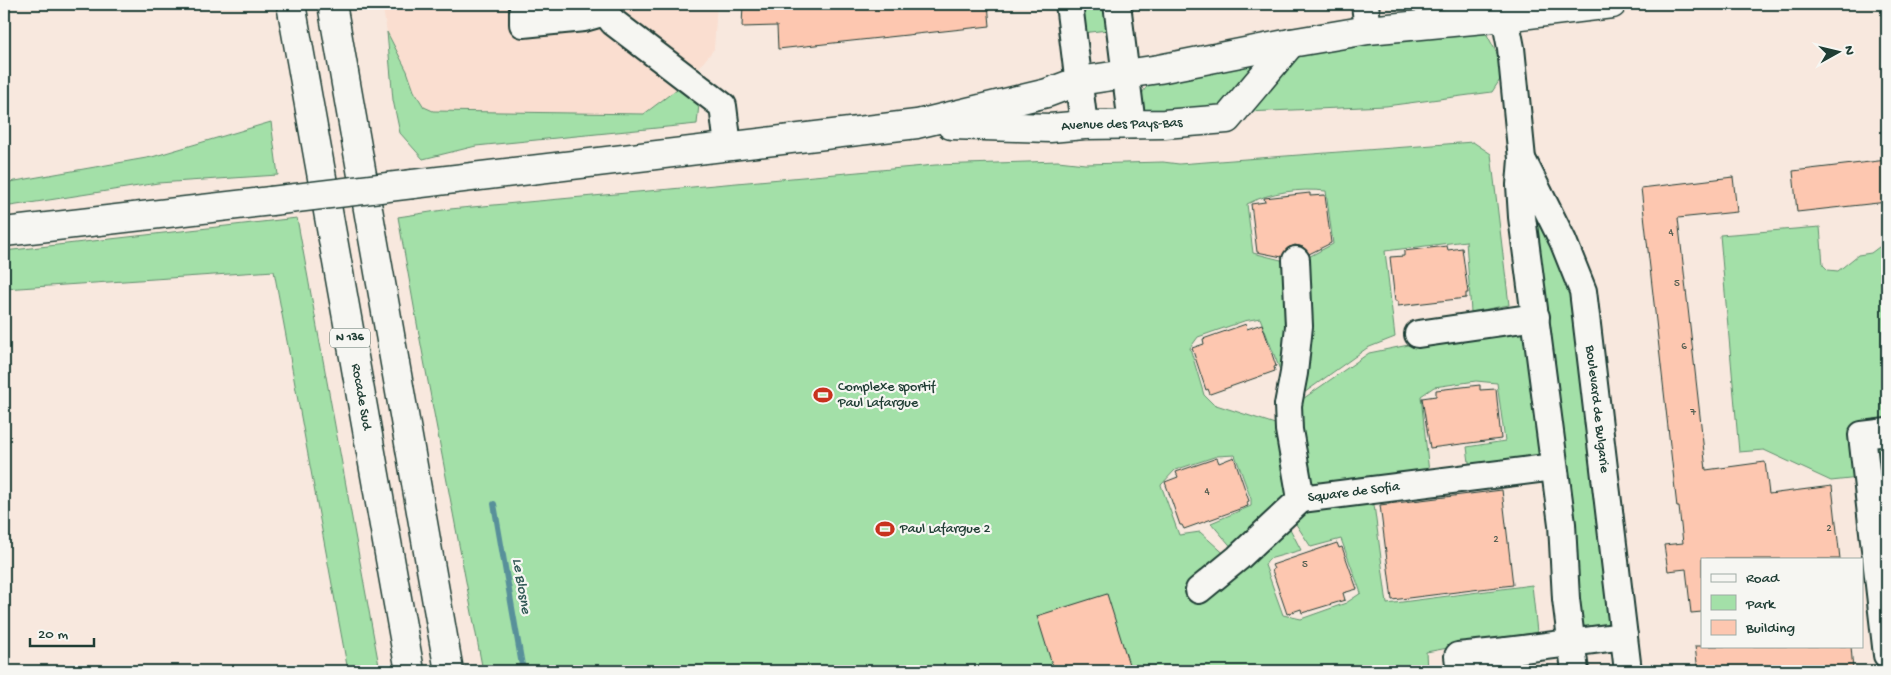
<svg xmlns="http://www.w3.org/2000/svg" width="1891" height="675" viewBox="0 0 1891 675" font-family="'Gochi Hand',sans-serif">
<style>
.built{fill:#faded0}
.green{fill:#a3e0a8;stroke:#618e6e}
.lines{fill:none;stroke-linecap:round;stroke-linejoin:round}
.stream{stroke:#58909a;stroke-width:6}
.building{fill:#fdc7b0;stroke:#1f3d34}
.minor-casing{stroke:#1f3d34;stroke-width:30}
.major-casing{stroke:#1f3d34;stroke-width:31}
.highway-casing{stroke:#1f3d34;stroke-width:31}
.minor{stroke:#f6f6f2;stroke-width:26}
.major{stroke:#f6f6f2;stroke-width:28}
.highway{stroke:#f6f6f2;stroke-width:28}
.major-bridge-casing{stroke:#1f3d34;stroke-width:31;stroke-linecap:butt}
.major-bridge{stroke:#f6f6f2;stroke-width:28}
.labels{text-anchor:middle;dominant-baseline:central;stroke-width:4.5;stroke-linejoin:round;paint-order:stroke}
.number-label{font-size:11px;fill:#566053}
.shield{fill:#f6f6f2;stroke:#60746d;stroke-width:1}
.shield-label{font-size:12px;font-weight:bold;fill:#1f3d34}
.street-label{font-size:14px;fill:#1f3d34;stroke:#f6f6f2}
.poi-label{font-size:14px;fill:#1f3d34;stroke:#f6f6f2;text-anchor:start}
.water-label{font-size:15px;font-style:italic;fill:#325956;stroke:#f6f6f2}
</style>
<rect width="100%" height="100%" fill="#f8e8de"/>
<filter id="ink" filterUnits="userSpaceOnUse"><feTurbulence type="fractalNoise" baseFrequency=".02" numOctaves="2"/><feDisplacementMap in="SourceGraphic" scale="10" xChannelSelector="R" yChannelSelector="G"/><feConvolveMatrix kernelMatrix="1 2 1 2 8 2 1 2 1" color-interpolation-filters="sRGB"/></filter>
<g filter="url(#ink)">
<!-- built -->
<path class="built" d="M 382,4 L 717,4 L 714,49 L 689,80 L 644,114 L 433,111 L 424,107 L 414,91 L 407,71 L 387,32 Z"/>
<!-- green -->
<path class="green" d="M 1078,4 L 1106,4 L 1108,30 L 1081,33 Z
M 1485,31 L 1500,59 L 1503,75 L 1492,92 L 1386,106 L 1153,116 L 1144,112 C 1141,96 1139,91 1154,82 L 1380,40 Z
M 387,32 L 407,71 L 414,91 L 424,107 L 433,111 L 644,114 L 685,83 L 699,104 L 697,124 L 476,146 L 423,159 L 400,133 L 393,100 Z
M 271,122 L 278,175 L 158,183 L 4,207 L 4,183 L 152,157 Z
M 1473,142 L 1491,154 L 1509,305 L 1471,312 L 1466,241 L 1385,251 L 1395,337 L 1367,348 L 1294,400 L 1299,262 L 1333,244 L 1326,191 C 1300,188 1270,192 1247,204 L 1253,253 L 1293,263 L 1289,372 L 1280,370 L 1260,318 L 1244,321 L 1198,337 L 1190,348 L 1204,395 L 1213,404 L 1275,424 L 1294,405 L 1369,353 L 1468,333 L 1529,327 L 1544,460 L 1470,470 L 1467,447 L 1505,441 L 1497,383 L 1476,381 L 1434,387 L 1421,396 L 1429,473 L 1308,494 L 1234,550 L 1211,523 L 1251,506 L 1251,499 L 1235,455 L 1217,456 L 1175,470 L 1161,485 L 1179,535 L 1200,532 L 1229,558 L 1287,523 L 1301,550 L 1269,559 L 1265,565 L 1283,615 L 1301,619 L 1346,603 L 1361,593 L 1341,539 L 1311,547 L 1290,515 L 1304,505 L 1373,497 L 1387,604 L 1532,585 L 1537,632 L 1426,652 L 1427,671 L 483,671 L 418,329 L 398,217 L 450,209 L 935,165 L 1058,161 L 1085,164 L 1163,162 L 1179,164 Z
M 1535,199 L 1567,270 L 1611,622 L 1606,628 L 1592,630 L 1577,622 L 1530,208 Z
M 297,218 L 380,671 L 348,671 L 274,271 L 4,289 L 4,251 Z
M 1820,227 L 1823,265 L 1828,270 L 1838,271 L 1858,255 L 1871,253 L 1879,247 L 1887,247 L 1887,475 L 1831,481 L 1764,450 L 1739,452 L 1720,235 Z"/>
<g class="lines">
<!-- stream -->
<path class="stream" d="M 494,504 L 523,671"/>
</g>
<!-- building -->
<path class="building" d="M 743,4 L 988,4 L 990,26 L 778,49 L 777,26 L 742,27 Z
M 1887,160 L 1887,202 L 1797,212 L 1793,171 Z
M 1733,177 L 1737,212 L 1678,218 L 1706,470 L 1765,462 L 1769,494 L 1832,486 L 1840,559 L 1702,559 L 1702,612 L 1691,613 L 1686,569 L 1668,571 L 1664,545 L 1683,543 L 1679,507 L 1677,507 L 1641,188 Z
M 1310,193 L 1310,196 L 1325,195 L 1331,243 L 1309,254 L 1303,247 L 1295,245 L 1288,248 L 1282,257 L 1257,252 L 1251,204 L 1265,202 L 1264,198 Z
M 1447,246 L 1448,250 L 1462,248 L 1468,293 L 1466,293 L 1466,298 L 1398,306 L 1398,301 L 1395,301 L 1390,257 L 1404,256 L 1404,251 Z
M 1246,324 L 1247,329 L 1262,324 L 1276,366 L 1274,367 L 1275,371 L 1210,394 L 1208,389 L 1206,390 L 1192,348 L 1204,344 L 1203,339 Z
M 1480,385 L 1480,390 L 1496,389 L 1501,439 L 1430,448 L 1422,398 L 1436,396 L 1436,390 Z
M 1234,457 L 1249,501 L 1247,502 L 1248,506 L 1184,529 L 1182,525 L 1180,525 L 1165,482 L 1178,477 L 1176,472 L 1217,458 L 1219,463 Z
M 1502,490 L 1513,585 L 1392,600 L 1380,505 Z
M 1337,543 L 1339,548 L 1342,547 L 1357,589 L 1343,593 L 1345,600 L 1302,613 L 1301,609 L 1287,614 L 1272,570 L 1274,569 L 1272,565 Z
M 1107,594 L 1131,671 L 1054,671 L 1037,616 Z
M 1695,646 L 1851,646 L 1853,671 L 1698,671 Z"/>
<g class="lines">
<!-- minor casing -->
<g class="minor-casing">
<g id="minor">
<path d="M 523,4 L 523,24 L 584,18 L 605,12 L 613,22 L 723,106 L 728,146"/>
<path d="M 1069,4 L 1084,125"/>
<path d="M 1117,4 L 1132,125"/>
<path d="M 1365,4 L 1368,30"/>
<path d="M 1505,17 L 1511,48 L 1522,159 L 1520,185 L 1522,217 L 1562,524 L 1566,599 L 1575,671"/>
<path id="s1" d="M 1524,163 L 1563,241 L 1583,291 L 1628,671"/>
<path id="s2" d="M 1296,260 L 1299,326 L 1294,373 L 1288,405 L 1289,430 L 1301,499 L 1554,467"/>
<path d="M 1418,334 L 1536,317"/>
<path d="M 1887,432 L 1862,435 L 1887,655"/>
<path d="M 1199,590 L 1238,558 L 1301,499"/>
<path d="M 1460,671 L 1458,656 L 1507,651"/>
<path d="M 1509,671 L 1507,651 L 1624,636"/>
</g>
</g>
<!-- major casing -->
<g class="major-casing">
<g id="major">
<path id="s3" d="M 951,125 L 1050,128 L 1084,125 L 1164,124 L 1227,119 L 1291,43"/>
<path d="M 413,184 L 917,124 L 1047,93 L 1079,81 L 1159,69 L 1291,43 L 1368,30 L 1505,17 L 1612,4"/>
<path d="M 4,232 L 271,201"/>
</g>
</g>
<!-- highway casing -->
<g class="highway-casing">
<g id="highway">
<path id="s4" d="M 291,4 L 410,671"/>
<path d="M 332,4 L 449,671"/>
</g>
</g>
<!-- minor -->
<use href="#minor" class="minor"/>
<!-- major -->
<use href="#major" class="major"/>
<!-- highway -->
<use href="#highway" class="highway"/>
<!-- major-bridge casing -->
<g class="major-bridge-casing">
<path id="major-bridge" d="M 271,201 L 413,184"/>
</g>
<!-- major-bridge -->
<use href="#major-bridge" class="major-bridge"/>
</g>
</g>
<!-- icons -->
<defs>
<g id="stadium-bare" transform="scale(1.5)"><path d="M0-5a6.5 5 0 1 0 0 10a6.5 5 0 1 0 0-10ZM-3.5-1.8h7v3.6h-7Z" fill="#c8321e" stroke="#f6f6f2" stroke-width="2.5" paint-order="stroke"/></g>
</defs>
<g fill-rule="evenodd">
<use href="#stadium-bare" x="823" y="395"/>
<use href="#stadium-bare" x="885" y="529"/>
</g>
<g class="labels">
<!-- number labels -->
<g class="number-label">
<text x="1671" y="233">4</text>
<text x="1677" y="284">5</text>
<text x="1684" y="347">6</text>
<text x="1693" y="413">7</text>
<text x="1207" y="492">4</text>
<text x="1829" y="529">2</text>
<text x="1496" y="540">2</text>
<text x="1305" y="565">5</text>
</g>
<!-- shield labels -->
<rect class="shield" x="330" y="328.5" width="40" height="19" rx="4"/>
<g class="shield-label">
<text x="350" y="338">N 136</text>
</g>
<!-- street labels -->
<g class="street-label">
<text stroke="none"><textPath href="#s3" startOffset="171">Avenue des Pays-Bas</textPath></text>
<text stroke="none"><textPath href="#s4" startOffset="399">Rocade Sud</textPath></text>
<text stroke="none"><textPath href="#s1" startOffset="260">Boulevard de Bulgarie</textPath></text>
<text stroke="none"><textPath href="#s2" startOffset="294">Square de Sofia</textPath></text>
</g>
<!-- poi labels -->
<g class="poi-label">
<text x="838" y="387">Complexe sportif<tspan x="838" dy="16">Paul Lafargue</tspan></text>
<text x="900" y="529">Paul Lafargue 2</text>
</g>
<!-- water labels -->
<g class="water-label">
<text transform="translate(521 586) rotate(80)">Le Blosne</text>
</g>
</g>
<!-- margin -->
<rect width="1891" height="675" fill="none" stroke="#f6f6f2" stroke-width="20"/>
<rect x="10" y="10" width="1871" height="655" fill="none" stroke="#1f3d34" stroke-width="2" filter="url(#ink)"/>
<!-- legend -->
<rect x="1701" y="558" width="162" height="90" fill="#f6f6f2" stroke="#a0aca6"/>
<rect x="1711" y="574" width="25" height="8" fill="#f6f6f2" stroke="#a0aca6"/>
<text x="1746" y="582" font-size="15" fill="#1f3d34">Road</text>
<rect x="1711" y="595" width="25" height="15" fill="#a3e0a8" stroke="#a0aca6"/>
<text x="1746" y="608" font-size="15" fill="#1f3d34">Park</text>
<rect x="1711" y="620" width="25" height="15" fill="#fdc7b0" stroke="#a0aca6"/>
<text x="1746" y="632" font-size="15" fill="#1f3d34">Building</text>
<!-- north arrow -->
<g transform="translate(1838 52) rotate(82)" stroke="#f6f6f2" stroke-width="4" paint-order="stroke">
<path d="M0-4L9 19L0 12L-9 19Z" fill="#1f3d34"/>
<text y="-8" font-size="14" font-weight="bold" text-anchor="middle" fill="#1f3d34">N</text>
</g>
<!-- scale -->
<path d="M30 638v8h64v-8" fill="none" stroke="#1f3d34" stroke-width="2.5"/>
<text x="38" y="638" font-size="15" fill="#1f3d34" stroke="#f6f6f2" stroke-width="4" paint-order="stroke">20 m</text>
</svg>
